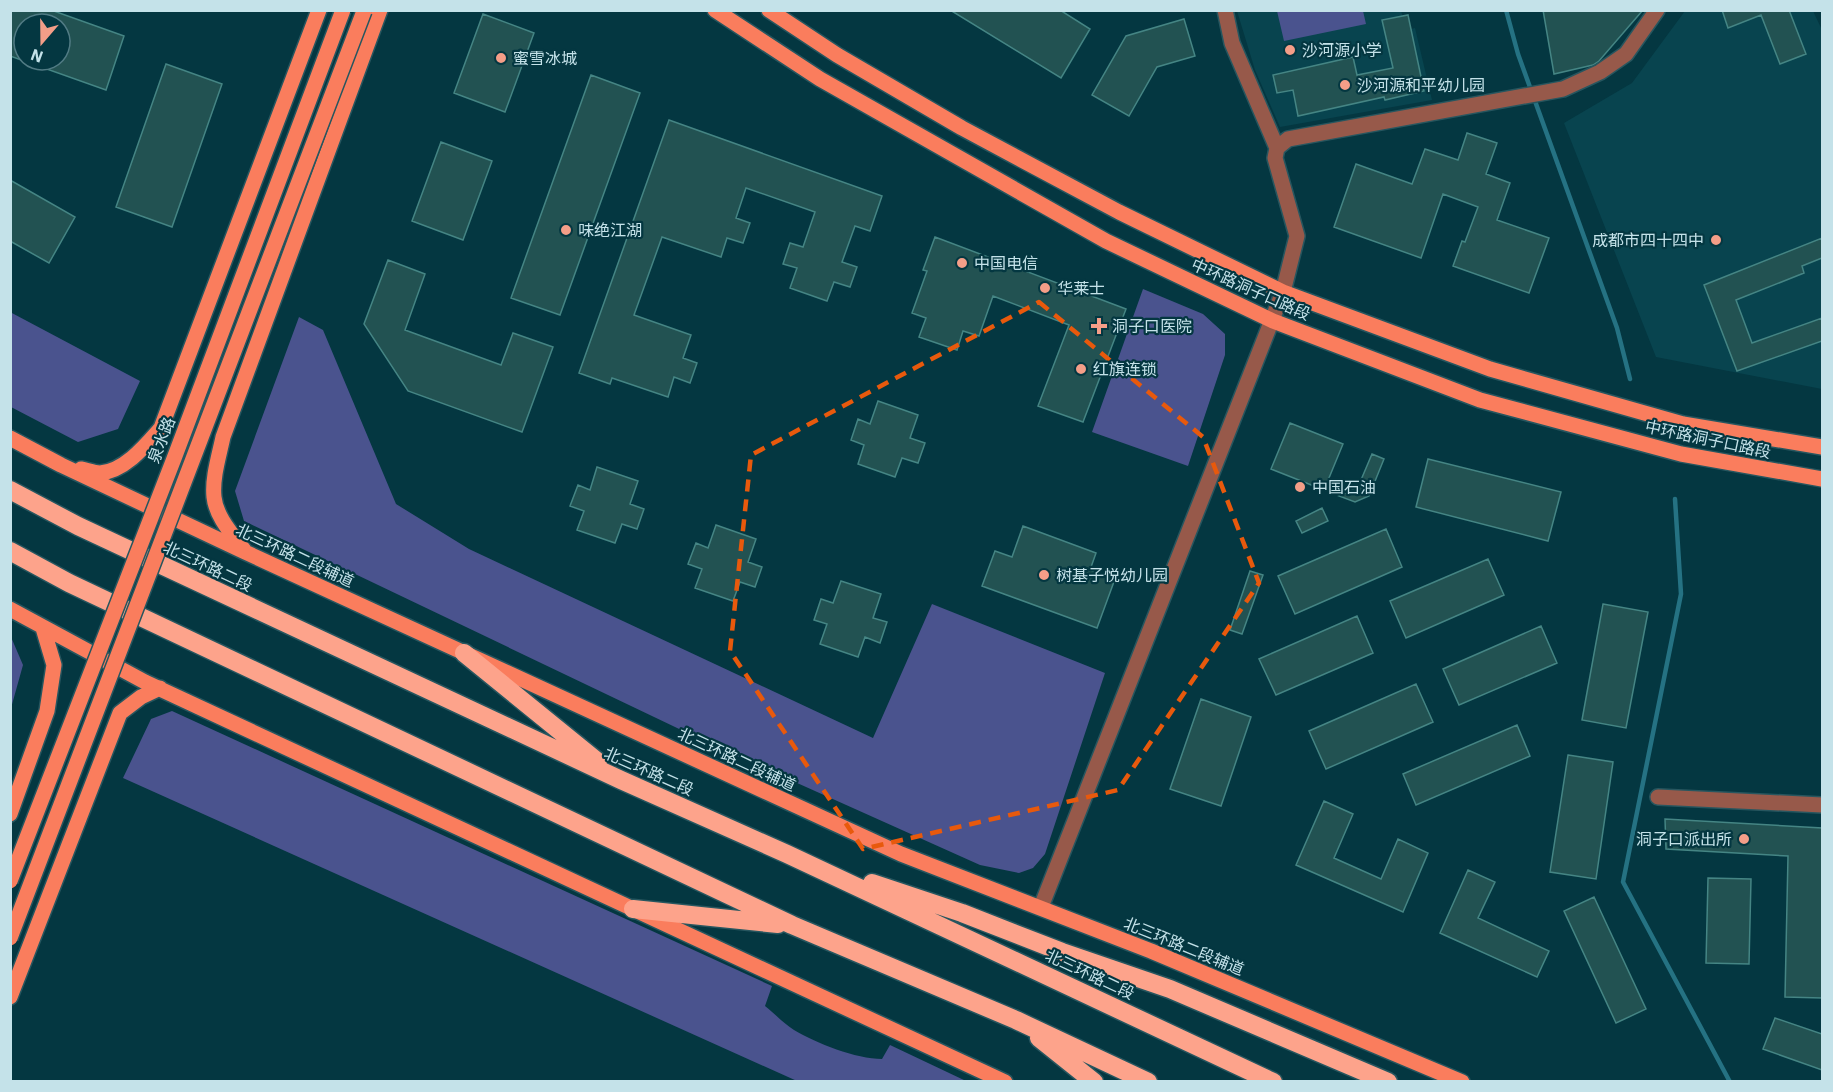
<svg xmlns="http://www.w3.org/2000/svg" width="1833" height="1092" viewBox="0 0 1833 1092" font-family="'IBM Plex Sans','Noto Sans SC',sans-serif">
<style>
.built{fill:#08444f}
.green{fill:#4a538e}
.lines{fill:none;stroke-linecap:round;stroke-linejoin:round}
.stream{stroke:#257283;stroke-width:4.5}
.building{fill:#225252;stroke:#458584;stroke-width:1.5}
.minor-casing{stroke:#27565f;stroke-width:18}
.major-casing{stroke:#27565f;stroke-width:18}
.highway-casing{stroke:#27565f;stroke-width:21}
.minor{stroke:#97594a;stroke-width:15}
.major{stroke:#fa7d5d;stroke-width:15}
.highway{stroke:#fda38b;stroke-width:18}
.major-bridge-casing{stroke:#27565f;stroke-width:18;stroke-linecap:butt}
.major-bridge{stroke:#fa7d5d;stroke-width:15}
.marked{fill:none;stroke:#e8590c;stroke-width:4.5;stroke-dasharray:12 8;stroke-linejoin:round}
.poi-dot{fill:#f49e88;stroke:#043741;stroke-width:2}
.labels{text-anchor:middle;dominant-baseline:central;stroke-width:4.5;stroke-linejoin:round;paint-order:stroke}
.poi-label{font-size:16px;fill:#c4e2e9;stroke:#043741;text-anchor:start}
.street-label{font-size:16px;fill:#c4e2e9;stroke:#043741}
</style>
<rect width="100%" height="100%" fill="#043741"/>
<!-- built -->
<path class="built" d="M 1237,11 L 1401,11 L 1407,30 L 1415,28 L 1432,100 L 1280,127 L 1255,70 Z
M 1685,11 L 1813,11 L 1822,30 L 1822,389 L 1656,357 L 1564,123 L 1632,83 Z"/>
<!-- green -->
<path class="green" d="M 1277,11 L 1363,11 L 1366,24 L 1284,41 Z
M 1143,289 L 1203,314 L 1225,334 L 1225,355 L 1188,466 L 1092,432 Z
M 10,312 L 140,381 L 118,429 L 78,442 L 11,407 Z
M 299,317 L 323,330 L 396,504 L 469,549 L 873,738 L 932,604 L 1105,673 L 1045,854 L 1033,868 L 1019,873 L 980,865 L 719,748 L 244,521 L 235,491 Z
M 11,637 L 23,665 L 11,708 L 11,636 Z
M 172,711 L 772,986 L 765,1006 C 774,1013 783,1023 794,1030 C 816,1043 856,1059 882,1059 L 890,1045 L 966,1081 L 797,1081 L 123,778 L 151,719 Z"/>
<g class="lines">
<!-- stream -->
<path class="stream" d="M 1506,10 L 1518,54 L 1617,328 L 1630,379
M 1675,499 L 1681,594 L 1623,882 L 1730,1082"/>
</g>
<!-- building -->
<path class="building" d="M 10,10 L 51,10 L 124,36 L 106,90 L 27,62 L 27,60 L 60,60 L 60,24 L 24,24 L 24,61 L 10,56 Z
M 950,10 L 1060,10 L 1090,29 L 1061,78 Z
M 1543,10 L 1643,10 L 1599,61 L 1593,65 L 1554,74 Z
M 1722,10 L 1789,10 L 1806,54 L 1780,64 L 1761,15 L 1728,28 Z
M 483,14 L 534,33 L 505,112 L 454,93 Z
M 1408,15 L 1424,91 L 1385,100 L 1384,97 L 1298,116 L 1293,90 L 1277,93 L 1273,75 L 1353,57 L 1357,75 L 1393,68 L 1382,20 Z
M 1184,19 L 1195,56 L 1157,67 L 1129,116 L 1092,95 L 1126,36 Z
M 166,64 L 222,84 L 172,227 L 116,207 Z
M 591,75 L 640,93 L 560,315 L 511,298 Z
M 669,120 L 882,196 L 870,231 L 855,226 L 842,262 L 857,267 L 850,287 L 834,282 L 827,301 L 790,288 L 797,268 L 783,264 L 790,243 L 803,247 L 815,212 L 746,188 L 736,218 L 750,223 L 743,243 L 727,238 L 721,257 L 662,237 L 634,315 L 691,335 L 683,358 L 697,363 L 690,383 L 674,377 L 668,397 L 612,378 L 610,384 L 579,373 Z
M 1467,133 L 1497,143 L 1486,174 L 1510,183 L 1497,220 L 1549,238 L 1529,293 L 1453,266 L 1462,241 L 1465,242 L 1478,207 L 1443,194 L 1421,258 L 1334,227 L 1356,164 L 1412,184 L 1425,149 L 1458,160 Z
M 441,142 L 492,161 L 463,240 L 412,221 Z
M 10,180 L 75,217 L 49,263 L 10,241 Z
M 935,237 L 1126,309 L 1083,422 L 1038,406 L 1069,325 L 993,296 L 979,336 L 963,331 L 957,350 L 919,337 L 926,318 L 912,313 L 927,271 L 923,270 Z
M 1822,238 L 1822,258 L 1802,266 L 1804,273 L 1736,300 L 1752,343 L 1822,318 L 1822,341 L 1737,371 L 1704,285 Z
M 388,260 L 425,274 L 405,330 L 501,365 L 513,333 L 553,347 L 522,432 L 408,391 L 364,324 Z
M 878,401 L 918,415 L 910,438 L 925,443 L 918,463 L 902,458 L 895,477 L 858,464 L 864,445 L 851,440 L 858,419 L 870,424 Z
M 1290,423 L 1343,444 L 1324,490 L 1271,469 Z
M 1372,454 L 1384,459 L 1369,496 L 1355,502 L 1339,496 L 1358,487 Z
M 1428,459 L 1561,492 L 1548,541 L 1416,507 Z
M 597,467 L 638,481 L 630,504 L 644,509 L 637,529 L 622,524 L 615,543 L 577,530 L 584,511 L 570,506 L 578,485 L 590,490 Z
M 1322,508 L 1328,521 L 1302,533 L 1296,521 Z
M 716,525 L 756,539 L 748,562 L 762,567 L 755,587 L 740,582 L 733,601 L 695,588 L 702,569 L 688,564 L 696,543 L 708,548 Z
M 1023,526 L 1096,553 L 1090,570 L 1115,579 L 1097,628 L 982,586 L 995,551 L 1012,557 Z
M 1386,529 L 1402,567 L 1295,614 L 1278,576 Z
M 1488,559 L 1504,595 L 1406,638 L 1390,601 Z
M 1250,571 L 1263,575 L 1242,634 L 1230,630 Z
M 841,581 L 881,594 L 873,618 L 887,622 L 880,643 L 865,637 L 858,657 L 820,644 L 827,624 L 814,620 L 821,599 L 833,603 Z
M 1603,604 L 1648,612 L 1626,728 L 1582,720 Z
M 1357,616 L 1373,653 L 1276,695 L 1259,659 Z
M 1541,626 L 1557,663 L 1459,705 L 1443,669 Z
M 1416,684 L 1433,722 L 1326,769 L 1309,731 Z
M 1201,699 L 1251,717 L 1221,806 L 1170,789 Z
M 1517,725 L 1530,756 L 1416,805 L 1403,774 Z
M 1568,755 L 1613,762 L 1596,879 L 1550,872 Z
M 1324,801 L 1353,814 L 1334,858 L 1381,879 L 1398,839 L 1428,853 L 1403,912 L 1296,865 Z
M 1665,819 L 1822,828 L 1822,998 L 1785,997 L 1788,856 L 1666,849 Z
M 1468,870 L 1495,882 L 1478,918 L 1549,951 L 1537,977 L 1440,933 Z
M 1708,878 L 1751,879 L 1749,964 L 1706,963 Z
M 1594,897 L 1646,1009 L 1616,1023 L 1564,911 Z
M 1775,1018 L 1822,1034 L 1822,1070 L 1763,1049 Z"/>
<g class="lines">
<!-- minor casing -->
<g class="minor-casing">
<path id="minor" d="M 1225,10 L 1232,43 L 1277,148
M 1658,797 L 1822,805
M 1041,907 L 1283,292 L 1297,236 L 1275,158 L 1277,148 L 1288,139 L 1563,89 L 1600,72 L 1626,54 L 1657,10"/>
</g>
<!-- major casing -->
<g class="major-casing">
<path id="major" d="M 715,10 L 820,79 L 1106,241 L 1273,321 L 1480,400 L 1681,454 L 1822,479
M 769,10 L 837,55 L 962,128 L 1119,212 L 1283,292 L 1490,369 L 1683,424 L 1822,447
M 10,438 L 61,465 L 245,552 L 901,854 L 1151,951 L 1462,1082
M 81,469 C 87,470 94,473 100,473 C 125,471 146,445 161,428 L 319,10
M 244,550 C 233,535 216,517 214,497 C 212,478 219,456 223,437 L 380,10
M 10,609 L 145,682 L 1005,1082
M 10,814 L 47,711 L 54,665 L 43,628
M 10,997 L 120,713 L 141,697 L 160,688"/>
</g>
<!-- highway casing -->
<g class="highway-casing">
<path id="highway" d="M 10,490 L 78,526 L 621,780 L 787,854 L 1273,1082
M 10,551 L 69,583 L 792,925 L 1016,1020 L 1148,1082
M 464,653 L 598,762
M 872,883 L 962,913 L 1062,952 L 1170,989 L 1388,1082
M 633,909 L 778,924
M 1039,1038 L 1094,1082"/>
</g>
<!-- minor -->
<use href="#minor" class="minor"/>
<!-- major -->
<use href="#major" class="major"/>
<!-- highway -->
<use href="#highway" class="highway"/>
<!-- major-bridge casing -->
<g class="major-bridge-casing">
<path id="major-bridge" d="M 10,881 L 175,456 L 343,10
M 10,938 L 364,11"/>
</g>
<!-- major-bridge -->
<use href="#major-bridge" class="major-bridge"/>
</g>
<!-- marked area -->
<path class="marked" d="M 1039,302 L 1203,437 L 1259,583 L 1118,790 L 863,849 L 730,651 L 751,455 Z"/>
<!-- markers -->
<g class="poi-dot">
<circle cx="1290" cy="50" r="6"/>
<circle cx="501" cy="58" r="6"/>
<circle cx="1345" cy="85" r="6"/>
<circle cx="566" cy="230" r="6"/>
<circle cx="1716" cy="240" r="6"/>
<circle cx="962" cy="263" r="6"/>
<circle cx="1045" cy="288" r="6"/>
<path d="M1096 317h6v6h6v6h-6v6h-6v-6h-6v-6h6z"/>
<circle cx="1081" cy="369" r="6"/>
<circle cx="1300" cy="487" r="6"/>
<circle cx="1044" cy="575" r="6"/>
<circle cx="1744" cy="839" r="6"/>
</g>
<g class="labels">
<!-- poi labels -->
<g class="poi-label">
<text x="1302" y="50">沙河源小学</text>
<text x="513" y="58">蜜雪冰城</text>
<text x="1357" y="85">沙河源和平幼儿园</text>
<text x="578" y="230">味绝江湖</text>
<text x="1704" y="240" text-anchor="end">成都市四十四中</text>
<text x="974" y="263">中国电信</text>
<text x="1057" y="288">华莱士</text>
<text x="1112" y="326">洞子口医院</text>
<text x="1093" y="369">红旗连锁</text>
<text x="1312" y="487">中国石油</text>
<text x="1056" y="575">树基子悦幼儿园</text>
<text x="1732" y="839" text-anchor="end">洞子口派出所</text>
</g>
<!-- street labels -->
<g class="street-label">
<text transform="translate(1251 289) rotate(24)">中环路洞子口路段</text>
<text transform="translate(1708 439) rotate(12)">中环路洞子口路段</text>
<text transform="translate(161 440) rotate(-69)">泉水路</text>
<text transform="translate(295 555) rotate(25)">北三环路二段辅道</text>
<text transform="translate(208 566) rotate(25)">北三环路二段</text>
<text transform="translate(737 759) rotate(25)">北三环路二段辅道</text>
<text transform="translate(649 771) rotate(24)">北三环路二段</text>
<text transform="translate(1184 946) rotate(22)">北三环路二段辅道</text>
<text transform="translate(1090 974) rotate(25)">北三环路二段</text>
</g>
</g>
<!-- border -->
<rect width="1833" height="1092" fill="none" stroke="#c4e2e9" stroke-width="24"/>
<!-- north arrow -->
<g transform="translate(42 42) rotate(200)"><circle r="28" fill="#043741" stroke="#517b84" stroke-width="1.5"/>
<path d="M0-4.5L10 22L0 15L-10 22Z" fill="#f49e88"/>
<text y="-9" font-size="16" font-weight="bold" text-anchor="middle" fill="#c4e2e9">N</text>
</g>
</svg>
